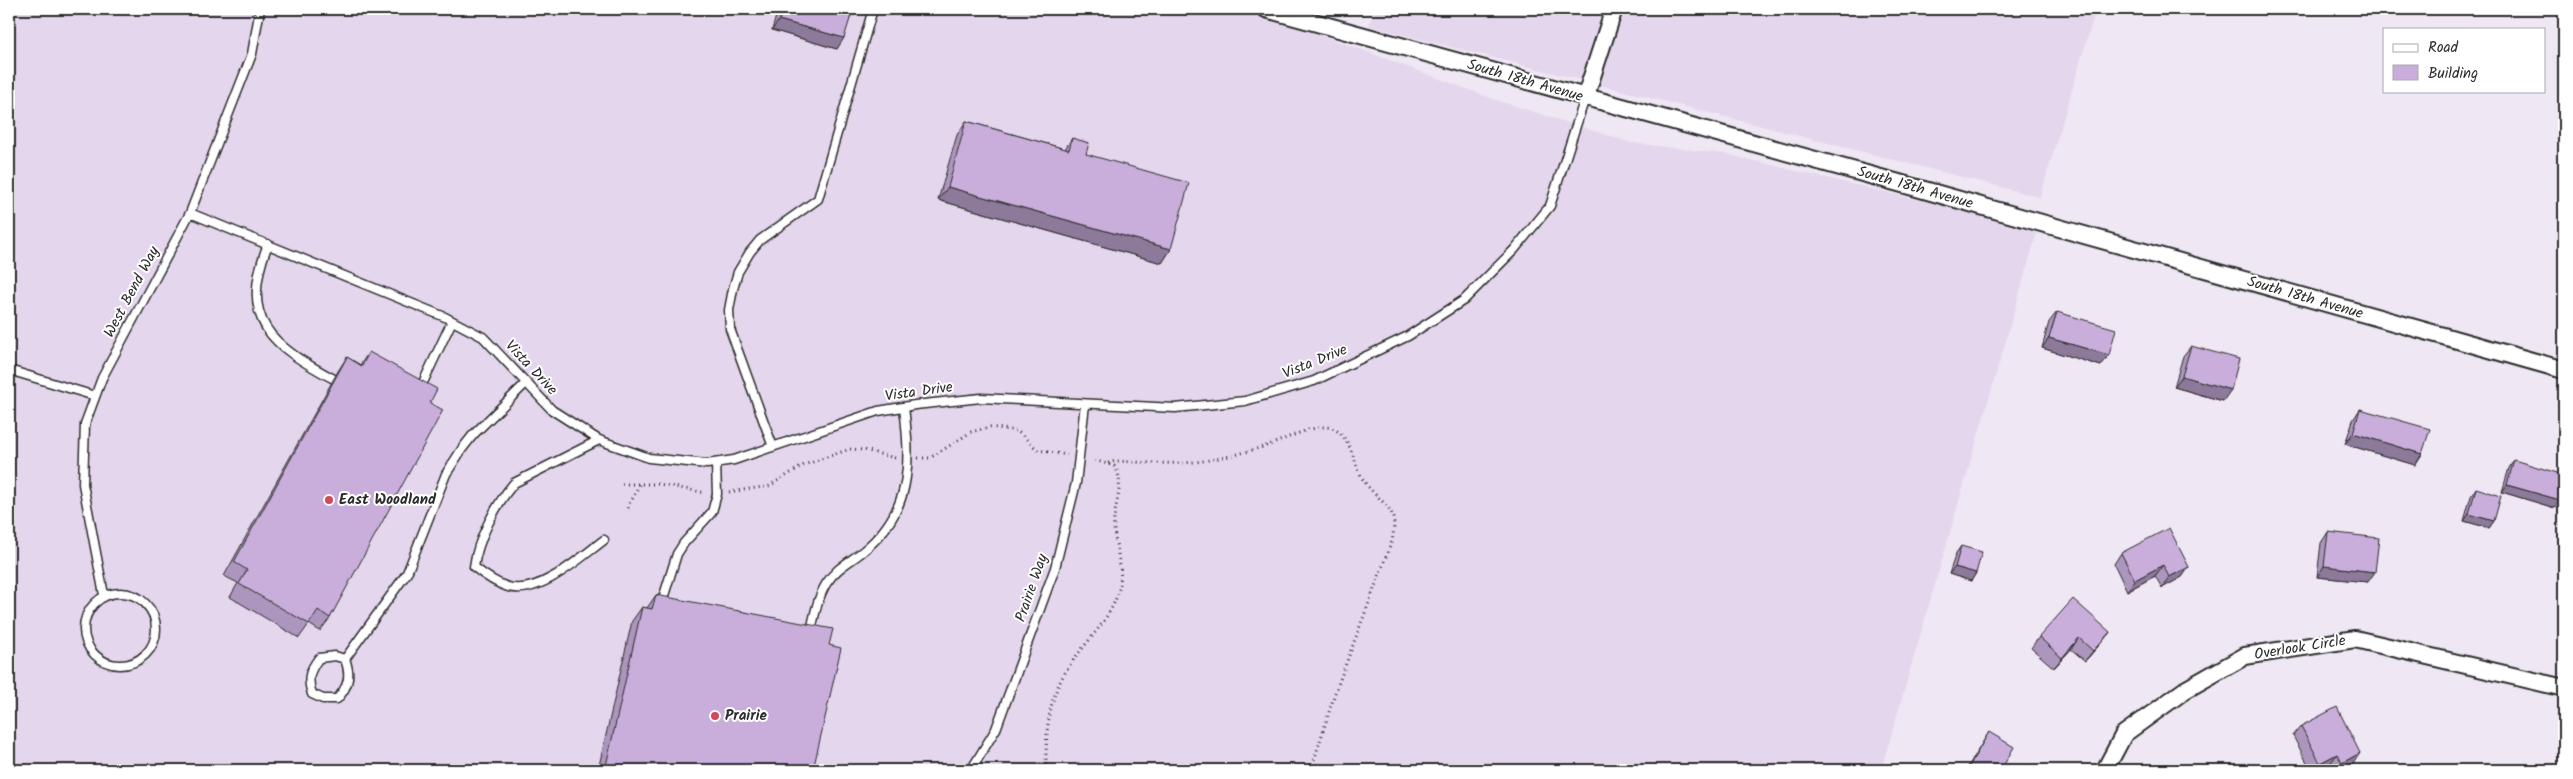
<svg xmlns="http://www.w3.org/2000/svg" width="2573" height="779" viewBox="0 0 2573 779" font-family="Kalam,sans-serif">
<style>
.built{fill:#e4d6ed}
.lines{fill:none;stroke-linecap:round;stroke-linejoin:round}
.service-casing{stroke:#2b2b2b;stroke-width:11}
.minor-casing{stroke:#2b2b2b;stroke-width:20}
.path{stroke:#2b2b2b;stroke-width:3;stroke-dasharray:1 4;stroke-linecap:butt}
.service{stroke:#fff;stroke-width:8}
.minor{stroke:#fff;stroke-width:16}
.wall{fill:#ad96bd;stroke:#2b2b2b}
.shaded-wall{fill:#8d7a9a;stroke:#2b2b2b}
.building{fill:#c9aedc;stroke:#2b2b2b}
.poi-dot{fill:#d1495b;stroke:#fff;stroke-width:2}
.labels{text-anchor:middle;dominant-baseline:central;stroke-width:4;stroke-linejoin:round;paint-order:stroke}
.street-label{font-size:15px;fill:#2b2b2b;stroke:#fff}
.poi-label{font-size:15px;font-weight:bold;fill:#2b2b2b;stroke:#fff;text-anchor:start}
</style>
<rect width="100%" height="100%" fill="#efe7f4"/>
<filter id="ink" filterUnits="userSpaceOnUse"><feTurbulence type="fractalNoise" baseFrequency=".02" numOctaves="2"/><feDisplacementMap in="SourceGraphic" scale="10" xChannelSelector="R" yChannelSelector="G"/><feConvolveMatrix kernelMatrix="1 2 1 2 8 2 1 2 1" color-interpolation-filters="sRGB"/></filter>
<g filter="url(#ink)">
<!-- built -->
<path class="built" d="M 9,9 L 1235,9 L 1294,26 L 1360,49 L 1496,100 L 1632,143 L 1725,154 L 1953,208 L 2037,233 L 1881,770 L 9,770 Z
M 1374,9 L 2096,9 L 2040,197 L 1369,26 Z"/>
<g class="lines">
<!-- service casing -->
<g class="service-casing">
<path id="service" d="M 190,213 L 445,317 L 483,337 L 552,410 L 599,440 L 649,458 L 707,464 L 734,460 L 878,411 L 915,405 L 981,398 L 1175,408 L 1245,401 L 1314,381 L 1408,336 L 1464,300 L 1514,250 L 1550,206 L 1585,98
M 268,244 C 238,321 271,345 334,379
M 9,370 L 95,396
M 420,389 L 452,321
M 599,440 L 514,483 C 496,504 477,541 474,567 C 484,575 495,583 508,587 C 539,596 581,557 604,540
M 773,447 L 730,329 L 729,310 L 733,289 L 738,272 L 750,252 L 760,240 L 818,199 L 873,9
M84 629a36 36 0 1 1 72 0a36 36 0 1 1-72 0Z
M 104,595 L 83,484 L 85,424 L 102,378 L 190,213 L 252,54 L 260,9
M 661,605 L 677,554 L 684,543 L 712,512 L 717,494 L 716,463
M 810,635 C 814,618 817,599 826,584 C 835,569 849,562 862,552 C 912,512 911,465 904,407
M 345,659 C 351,675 349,686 337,699 L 323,699 L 312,694 C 307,679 309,671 319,658 L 335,656 L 345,659 L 407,573 L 446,474 L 462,449 L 473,435 L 526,383
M 971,770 L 996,729 L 1055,568 L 1076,483 L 1085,404"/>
</g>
<!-- minor casing -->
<g class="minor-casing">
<path id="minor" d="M 1266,9 L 1917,188 L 2564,370
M 1585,98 L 1614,9
M 2105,770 L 2124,734 L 2185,690 L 2245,656 L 2355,639 L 2564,688"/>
</g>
<!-- path -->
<path class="path" d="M 918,458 L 930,458 L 971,432 L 990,427 L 1017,431 L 1038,450 L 1067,455
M 1108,463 L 1116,461 C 1137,462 1159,464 1180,463 C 1210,462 1241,454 1269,445 C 1285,440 1318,421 1334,429 C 1353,439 1354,468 1366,484 C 1385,508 1399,506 1392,541 L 1335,693 L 1311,770
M 622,484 L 659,484 L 706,493
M 729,492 L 769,486 L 804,465 L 850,449 L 864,450 L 895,458
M 628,508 L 640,483
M 1046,770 C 1046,730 1047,696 1072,662 C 1089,638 1111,619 1119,589 C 1125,567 1112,541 1114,518 C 1116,502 1125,479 1114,466 L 1091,459"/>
<!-- service -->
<use href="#service" class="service"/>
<!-- minor -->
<use href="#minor" class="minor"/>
</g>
<!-- wall -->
<path class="wall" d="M 778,9 L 853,9 L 837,49 L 772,30 Z
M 966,121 L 1065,149 L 1072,138 L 1086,154 L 1171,249 L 1162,263 L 938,200 L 957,135 Z
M 2057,312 L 2101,366 L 2042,348 L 2049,322 Z
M 2191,346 L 2223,401 L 2174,387 L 2183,356 Z
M 369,352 L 430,403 L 330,618 L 320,631 L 309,624 L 299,638 L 230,597 L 238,583 L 224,576 L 338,371 L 347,357 L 360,365 Z
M 2360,409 L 2422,454 L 2415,465 L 2345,444 L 2353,420 Z
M 2514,460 L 2555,508 L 2502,492 L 2509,468 Z
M 2476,488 L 2494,521 L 2489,528 L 2464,521 L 2471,496 Z
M 2328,532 L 2368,582 L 2317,577 L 2321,543 Z
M 1961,546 L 1976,573 L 1971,581 L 1949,574 L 1956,553 Z
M 2121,553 L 2189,567 L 2182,577 L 2162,588 L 2155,576 L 2127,591 L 2114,564 Z
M 656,595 L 829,645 L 813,770 L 598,770 L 632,621 L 642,607 L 647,608 Z
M 2110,632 L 2102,642 L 2085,661 L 2071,649 L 2054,668 L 2031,648 L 2039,637 Z
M 2301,726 L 2353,764 L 2341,770 L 2333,770 L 2330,764 L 2318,770 L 2311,770 L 2293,736 Z
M 1989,732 L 2001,770 L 1966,770 L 1984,740 Z"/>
<!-- shaded-wall -->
<path class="shaded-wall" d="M 779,20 L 844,38 L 837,49 L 772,30 Z
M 948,187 L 1171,249 L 1162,263 L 938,200 Z
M 2049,338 L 2109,355 L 2101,366 L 2042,348 Z
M 2182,376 L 2231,390 L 2223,401 L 2174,387 Z
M 2353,433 L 2422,454 L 2415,465 L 2345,444 Z
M 2507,485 L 2560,500 L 2555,508 L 2502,492 Z
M 2469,514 L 2494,521 L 2489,528 L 2464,521 Z
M 2163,565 L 2155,576 L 2127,591 L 2135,580 Z
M 2324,566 L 2375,572 L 2368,582 L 2317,577 Z
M 1955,567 L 1976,573 L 1971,581 L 1949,574 Z
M 2189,567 L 2182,577 L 2162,588 L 2169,577 Z
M 2110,632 L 2102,642 L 2085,661 L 2093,651 Z
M 2079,638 L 2071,649 L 2054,668 L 2062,658 Z
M 2360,753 L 2353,764 L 2341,770 L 2337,770 L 2342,763 Z
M 2337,754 L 2330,764 L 2318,770 L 2315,770 L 2320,763 Z"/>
<!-- building -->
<path class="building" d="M 783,9 L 853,9 L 844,38 L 779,20 Z
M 966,121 L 1069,150 L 1072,138 L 1089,143 L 1086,154 L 1189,183 L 1171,249 L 948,187 Z
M 2057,312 L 2116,329 L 2109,355 L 2049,338 Z
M 2191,346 L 2239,359 L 2231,390 L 2182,376 Z
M 369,352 L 437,389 L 430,403 L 443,410 L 330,618 L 318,610 L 309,624 L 239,584 L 247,570 L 234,562 L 347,357 L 362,366 Z
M 2360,409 L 2430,429 L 2422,454 L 2353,433 Z
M 2514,460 L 2564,475 L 2564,486 L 2560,500 L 2507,485 Z
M 2476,488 L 2501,496 L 2494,521 L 2469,514 Z
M 2169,528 L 2189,567 L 2169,577 L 2163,565 L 2135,580 L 2121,553 Z
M 2328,532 L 2379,538 L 2375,572 L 2324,566 Z
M 1961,546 L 1982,552 L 1976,573 L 1955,567 Z
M 656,595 L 833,629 L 829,645 L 841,648 L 813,770 L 605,770 L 642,607 L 652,609 Z
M 2073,599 L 2110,632 L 2093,651 L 2079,638 L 2062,658 L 2039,637 Z
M 2337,707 L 2360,753 L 2342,763 L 2337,754 L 2320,763 L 2301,726 Z
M 1989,732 L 2014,747 L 2001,770 L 1967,770 Z"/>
</g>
<!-- markers -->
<g class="poi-dot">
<circle cx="329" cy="500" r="5"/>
<circle cx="715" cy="716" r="5"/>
</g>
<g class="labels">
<!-- street labels -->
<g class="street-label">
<text transform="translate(1525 81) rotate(16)">South 18th Avenue</text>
<text transform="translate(1915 188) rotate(16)">South 18th Avenue</text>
<text transform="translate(132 292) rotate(-62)">West Bend Way</text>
<text transform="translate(2305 298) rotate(16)">South 18th Avenue</text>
<text transform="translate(1315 362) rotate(-22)">Vista Drive</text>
<text transform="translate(531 368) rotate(47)">Vista Drive</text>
<text transform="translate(919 392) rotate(-8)">Vista Drive</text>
<text transform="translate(1032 588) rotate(-71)">Prairie Way</text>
<text transform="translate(2300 648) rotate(-9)">Overlook Circle</text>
</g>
<!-- poi labels -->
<g class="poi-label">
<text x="339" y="500">East Woodland</text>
<text x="725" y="716">Prairie</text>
</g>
</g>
<!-- margin -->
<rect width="2573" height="779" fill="none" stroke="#fff" stroke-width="30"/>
<rect x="15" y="15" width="2543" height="749" fill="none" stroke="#2b2b2b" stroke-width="2" filter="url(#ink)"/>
<!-- legend -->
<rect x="2383" y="28" width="162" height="65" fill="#ffffff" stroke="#aaaaaa"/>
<rect x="2393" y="44" width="25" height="8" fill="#ffffff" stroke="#aaaaaa"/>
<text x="2428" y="52" font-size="15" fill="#2b2b2b">Road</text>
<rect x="2393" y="65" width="25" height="15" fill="#c9aedc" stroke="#aaaaaa"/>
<text x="2428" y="78" font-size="15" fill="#2b2b2b">Building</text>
</svg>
